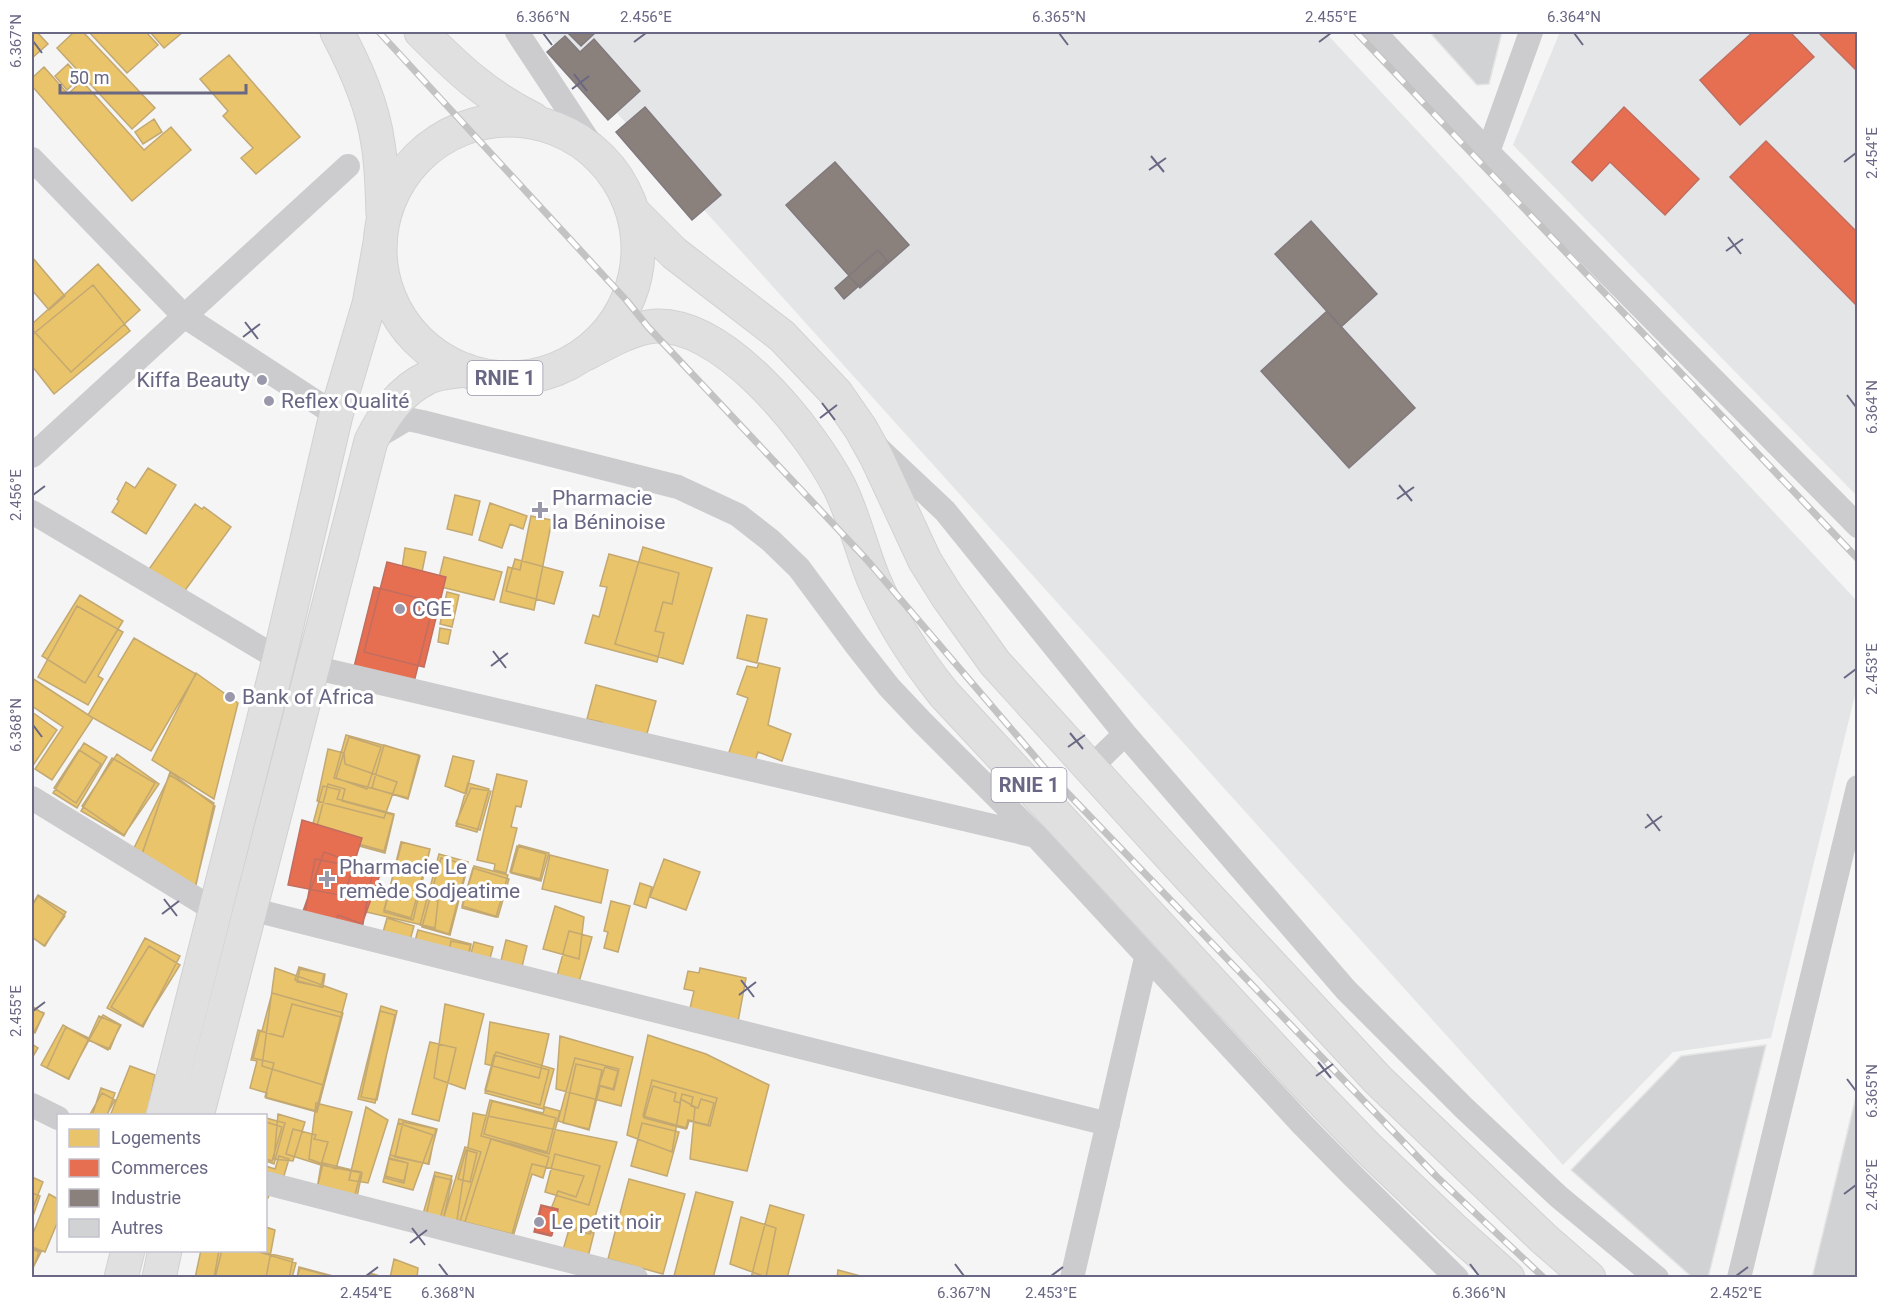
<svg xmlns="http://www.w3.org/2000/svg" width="1889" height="1309" viewBox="0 0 1889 1309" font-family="Roboto,sans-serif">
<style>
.built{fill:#e4e5e6}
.homes{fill:#e9c46a;stroke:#c3a872;stroke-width:1.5}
.shops{fill:#e76f51;stroke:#c16d60;stroke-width:1.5}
.industry{fill:#8a817c;stroke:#80797e;stroke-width:1.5}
.building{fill:#d1d2d4;stroke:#e4e4e4;stroke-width:1.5}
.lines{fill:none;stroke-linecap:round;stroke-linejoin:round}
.primary-casing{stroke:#d1d1d2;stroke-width:35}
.trunk-casing{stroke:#d2d2d3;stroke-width:35}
.minor{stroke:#cccbce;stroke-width:24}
.primary{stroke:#e0e0e0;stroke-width:33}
.trunk{stroke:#e0e0e0;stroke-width:33}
.rail-casing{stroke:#c3c3c4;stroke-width:7}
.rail{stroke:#fff;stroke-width:4.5;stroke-dasharray:14;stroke-linecap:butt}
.ticks{fill:none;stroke:#696783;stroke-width:2}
.poi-dot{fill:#9a99ab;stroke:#fff;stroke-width:2}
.labels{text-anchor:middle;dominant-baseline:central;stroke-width:6;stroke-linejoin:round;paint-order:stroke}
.shield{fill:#fff;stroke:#9695a8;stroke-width:1.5}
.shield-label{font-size:20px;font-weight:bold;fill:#696783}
.poi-label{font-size:21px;fill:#696783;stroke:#fff;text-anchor:start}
.neatline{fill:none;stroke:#696783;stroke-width:2}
.ticks-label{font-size:15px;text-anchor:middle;fill:#696783}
</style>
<rect width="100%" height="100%" fill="#f4f5f4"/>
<!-- built -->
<path class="built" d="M 544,32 L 1325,32 L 1857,601 L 1857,687 L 1771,1038 L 1673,1052 L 1563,1165 Z
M 1560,32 L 1857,32 L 1857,496 L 1513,145 Z"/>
<!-- homes -->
<path class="homes" d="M 32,32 L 37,32 L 48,44 L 32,58 Z
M 74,32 L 83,32 L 155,108 L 132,129 L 57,48 Z
M 89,32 L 146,32 L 158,45 L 127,73 Z
M 150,32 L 183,32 L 164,48 Z
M 229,55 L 300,137 L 256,174 L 241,158 L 253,148 L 223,116 L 228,111 L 200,79 Z
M 68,64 L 80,78 L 67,90 L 55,76 Z
M 44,67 L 68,94 L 82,81 L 144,150 L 171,127 L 191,150 L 132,201 L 32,86 L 32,78 Z
M 154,119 L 162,132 L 143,144 L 135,132 Z
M 32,257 L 65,296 L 49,310 L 32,290 Z
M 98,264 L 140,310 L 71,372 L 32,329 L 32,324 Z
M 93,285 L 130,331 L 54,394 L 32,366 L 32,335 Z
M 148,468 L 176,485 L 146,534 L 112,512 L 119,501 L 117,499 L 126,482 L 135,488 Z
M 455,495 L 480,501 L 472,535 L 447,529 Z
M 490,503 L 527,516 L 523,529 L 510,524 L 502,548 L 479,540 Z
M 195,504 L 202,509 L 204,507 L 231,527 L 181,596 L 147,572 Z
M 531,516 L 552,520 L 534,610 L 500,602 L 508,567 L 520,570 Z
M 643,547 L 712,568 L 683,664 L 615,644 Z
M 405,548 L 426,552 L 422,572 L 402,568 Z
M 609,554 L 679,573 L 672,604 L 663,602 L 655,631 L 664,633 L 657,662 L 585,643 L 593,615 L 599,617 L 607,587 L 600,586 Z
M 444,557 L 502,572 L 494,600 L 437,586 Z
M 515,559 L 563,572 L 554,604 L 506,591 Z
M 447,592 L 459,595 L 452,627 L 440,624 Z
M 80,595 L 123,621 L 85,683 L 42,656 Z
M 77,606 L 123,632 L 98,676 L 103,679 L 88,705 L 38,677 Z
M 747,615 L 767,619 L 757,663 L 737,658 Z
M 440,628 L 451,630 L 448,644 L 438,642 Z
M 134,638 L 196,674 L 151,751 L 88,715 Z
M 759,663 L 780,668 L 768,725 L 791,734 L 782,761 L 758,752 L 754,764 L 728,755 L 748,698 L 737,694 L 747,666 L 757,668 Z
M 196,673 L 238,703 L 214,799 L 152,760 Z
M 32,678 L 93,718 L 52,780 L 35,769 L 63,727 L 32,706 Z
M 596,685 L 656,701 L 643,748 L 601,722 L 587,719 Z
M 32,712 L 57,730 L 34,764 L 32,762 Z
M 346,735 L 419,755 L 408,798 L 334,778 Z
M 349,737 L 381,747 L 367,789 L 336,778 Z
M 84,743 L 107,757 L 77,808 L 53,793 Z
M 384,745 L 420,756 L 408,799 L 372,788 Z
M 328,749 L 344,753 L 345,764 L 397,782 L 384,818 L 317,801 Z
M 79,750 L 101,764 L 76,803 L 54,788 Z
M 117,754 L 159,784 L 124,835 L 82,806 Z
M 453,756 L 474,761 L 466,794 L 445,786 Z
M 112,758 L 155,783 L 124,836 L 81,811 Z
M 170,772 L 215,806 L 193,896 L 138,866 Z
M 497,774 L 527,781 L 521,807 L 516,806 L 511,827 L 517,828 L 506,873 L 494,870 L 495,864 L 477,860 Z
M 170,775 L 214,803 L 194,894 L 131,854 Z
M 468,783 L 489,789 L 477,832 L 456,826 Z
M 328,784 L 345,789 L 342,801 L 394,815 L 385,853 L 315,834 Z
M 323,786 L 340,790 L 337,799 L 394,814 L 384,851 L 311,831 Z
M 471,788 L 491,791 L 480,830 L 456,823 Z
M 401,842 L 430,849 L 413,920 L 384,912 Z
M 402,842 L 430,849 L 411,918 L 384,910 Z
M 519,845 L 549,853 L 541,881 L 511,873 Z
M 517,846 L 546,854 L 540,879 L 510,872 Z
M 439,854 L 468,862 L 449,934 L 420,925 Z
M 550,855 L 608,870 L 601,903 L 542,889 Z
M 441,858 L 468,865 L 450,935 L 422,927 Z
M 664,859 L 700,872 L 686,910 L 650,897 Z
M 474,866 L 508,875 L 496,917 L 462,908 Z
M 473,868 L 509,879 L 498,917 L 462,906 Z
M 366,881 L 438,901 L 435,928 L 362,911 Z
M 640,883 L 652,887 L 646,908 L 634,904 Z
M 38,895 L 66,912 L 45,946 L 32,937 L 32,905 Z
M 38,896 L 65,916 L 44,946 L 32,937 L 32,906 Z
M 611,901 L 630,906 L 618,952 L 604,948 L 608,932 L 604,931 Z
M 555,906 L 584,917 L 579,959 L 543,949 Z
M 387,918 L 414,926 L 407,951 L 380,943 Z
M 418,930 L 471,944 L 465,966 L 412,952 Z
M 569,931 L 592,937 L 579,982 L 557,976 Z
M 145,938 L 180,956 L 143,1027 L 107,1008 Z
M 506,940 L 527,946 L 518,983 L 497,977 Z
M 451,941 L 471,945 L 466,967 L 447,962 Z
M 474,942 L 493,947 L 489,962 L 470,957 Z
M 149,946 L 180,965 L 142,1026 L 111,1007 Z
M 299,967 L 324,974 L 321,987 L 295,980 Z
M 275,968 L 347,994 L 323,1085 L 262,1066 Z
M 700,968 L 746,978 L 737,1027 L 688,1017 L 694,991 L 684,989 L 688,971 L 699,973 Z
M 300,969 L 325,974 L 323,987 L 297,982 Z
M 272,993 L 343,1013 L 317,1112 L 266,1098 L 267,1093 L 250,1088 L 257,1061 L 251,1060 L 258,1030 L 262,1031 Z
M 292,1004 L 341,1017 L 316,1111 L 265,1097 L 274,1063 L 253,1058 L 260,1031 L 283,1037 Z
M 445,1004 L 484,1014 L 465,1089 L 434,1078 Z
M 32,1006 L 44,1014 L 33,1034 L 32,1033 Z
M 381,1006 L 397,1011 L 375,1103 L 358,1099 Z
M 32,1008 L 44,1013 L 35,1033 L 32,1031 Z
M 380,1011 L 395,1015 L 377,1100 L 361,1097 Z
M 103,1015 L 121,1025 L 108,1050 L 89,1040 Z
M 99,1016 L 120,1025 L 110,1049 L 88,1040 Z
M 490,1022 L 549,1034 L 539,1078 L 485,1064 Z
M 63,1025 L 89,1040 L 68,1079 L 41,1065 Z
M 66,1027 L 89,1038 L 69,1079 L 47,1068 Z
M 648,1035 L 706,1054 L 769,1085 L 747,1171 L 690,1159 L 695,1107 L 681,1099 L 672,1152 L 627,1135 Z
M 560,1036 L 633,1057 L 621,1106 L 556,1089 Z
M 430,1042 L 456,1048 L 439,1121 L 412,1114 Z
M 32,1044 L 38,1048 L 32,1058 Z
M 496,1052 L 554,1069 L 543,1109 L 485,1093 Z
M 494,1055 L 549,1070 L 540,1105 L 485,1090 Z
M 575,1058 L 619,1069 L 614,1090 L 600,1086 L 589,1130 L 558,1121 Z
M 576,1064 L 602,1070 L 589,1129 L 563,1123 Z
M 130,1066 L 155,1075 L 147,1116 L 110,1116 Z
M 605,1067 L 618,1071 L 613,1089 L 599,1085 Z
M 652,1080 L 717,1098 L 710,1126 L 689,1121 L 687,1128 L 643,1116 Z
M 653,1086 L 676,1093 L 674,1101 L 680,1103 L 682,1094 L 693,1097 L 691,1106 L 698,1108 L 701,1099 L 714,1103 L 708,1125 L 688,1120 L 686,1129 L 644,1118 Z
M 101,1088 L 115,1093 L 107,1116 L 92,1116 Z
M 102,1093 L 115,1100 L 106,1116 L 89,1116 Z
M 490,1100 L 543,1113 L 545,1107 L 560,1111 L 549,1154 L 481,1136 Z
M 492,1101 L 556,1118 L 547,1152 L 484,1134 Z
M 316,1103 L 352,1112 L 336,1169 L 309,1159 Z
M 366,1107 L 388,1120 L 368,1183 L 349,1180 Z
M 473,1113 L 617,1142 L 590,1234 L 546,1222 L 558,1191 L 576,1197 L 584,1176 L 532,1164 L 512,1234 L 457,1220 Z
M 278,1114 L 305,1122 L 293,1161 L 274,1159 Z
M 266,1118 L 285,1123 L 274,1164 L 266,1161 Z
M 399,1119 L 437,1129 L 428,1164 L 390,1155 Z
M 266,1122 L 282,1127 L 272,1161 L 266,1159 Z
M 403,1122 L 436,1129 L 429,1164 L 395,1157 Z
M 398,1123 L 433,1135 L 413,1190 L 383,1182 Z
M 642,1123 L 679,1132 L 667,1176 L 631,1166 Z
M 293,1129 L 316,1135 L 314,1139 L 328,1142 L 321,1165 L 286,1154 Z
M 491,1139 L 549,1157 L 543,1178 L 532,1174 L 512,1240 L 464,1225 Z
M 465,1147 L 481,1152 L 458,1228 L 442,1223 Z
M 466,1150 L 477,1153 L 470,1182 L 458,1179 Z
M 555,1154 L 600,1166 L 589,1205 L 545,1192 Z
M 279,1156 L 289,1159 L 280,1189 L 272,1187 L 268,1198 L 266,1197 L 266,1166 L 275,1169 Z
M 389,1158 L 408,1163 L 404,1181 L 385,1176 Z
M 389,1159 L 408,1163 L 404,1183 L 385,1178 Z
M 323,1163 L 361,1172 L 354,1198 L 317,1189 Z
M 321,1165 L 362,1173 L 357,1197 L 317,1189 Z
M 435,1172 L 452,1176 L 440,1219 L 423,1214 Z
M 435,1176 L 452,1180 L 443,1220 L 426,1216 Z
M 32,1177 L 43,1182 L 32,1210 Z
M 629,1179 L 685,1194 L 663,1274 L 608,1259 Z
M 696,1192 L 733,1202 L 713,1278 L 677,1278 L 674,1276 Z
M 32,1193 L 40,1196 L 32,1219 Z
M 49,1194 L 58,1199 L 58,1221 L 45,1252 L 32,1247 L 32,1236 Z
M 770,1205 L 804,1215 L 787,1278 L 751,1278 Z
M 741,1217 L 776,1228 L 766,1277 L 730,1264 Z
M 570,1226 L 594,1233 L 588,1257 L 563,1250 Z
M 266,1227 L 275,1230 L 266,1278 L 195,1278 L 201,1250 L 266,1250 Z
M 32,1247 L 41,1252 L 32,1270 Z
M 32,1249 L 39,1252 L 32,1271 Z
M 219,1250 L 254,1250 L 293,1259 L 289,1278 L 214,1278 Z
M 222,1250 L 252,1250 L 296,1263 L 292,1278 L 215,1278 Z
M 394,1259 L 418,1268 L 417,1278 L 390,1278 Z
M 299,1267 L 333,1276 L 332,1278 L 297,1278 Z
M 300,1268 L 334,1277 L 334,1278 L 297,1278 Z
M 838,1270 L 868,1278 L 837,1278 Z
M 370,1273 L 386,1278 L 369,1278 Z"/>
<!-- shops -->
<path class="shops" d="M 1753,32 L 1790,32 L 1814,57 L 1740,125 L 1700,80 Z
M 1818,32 L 1858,32 L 1858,72 Z
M 1624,107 L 1699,179 L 1665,215 L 1610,162 L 1592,181 L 1572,162 Z
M 1766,141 L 1858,233 L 1858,307 L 1730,177 Z
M 387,562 L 446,577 L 424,667 L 364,652 Z
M 374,587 L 434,602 L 412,690 L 352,675 Z
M 302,820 L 362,838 L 344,896 L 288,885 Z
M 324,852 L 381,872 L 362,924 L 338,915 L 334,926 L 302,914 Z
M 315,859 L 373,870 L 362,929 L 304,918 Z
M 541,1205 L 558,1209 L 551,1236 L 534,1232 Z
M 542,1206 L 558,1210 L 552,1235 L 535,1231 Z"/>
<!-- industry -->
<path class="industry" d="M 567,32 L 596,32 L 581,46 Z
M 565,36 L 580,52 L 594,39 L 640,91 L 608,120 L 547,52 Z
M 645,107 L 721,195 L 692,220 L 616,132 Z
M 835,162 L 909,245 L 860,288 L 786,205 Z
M 1311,221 L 1377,294 L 1341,327 L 1275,254 Z
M 878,250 L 887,261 L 844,299 L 835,288 Z
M 1327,311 L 1415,408 L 1349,468 L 1261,371 Z"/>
<!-- building -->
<path class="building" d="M 1435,32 L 1502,32 L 1489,84 L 1477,85 L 1432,35 Z
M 1766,1045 L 1708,1278 L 1693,1278 L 1571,1170 L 1681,1056 Z
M 1858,1088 L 1857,1278 L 1812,1278 Z"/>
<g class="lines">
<!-- primary casing -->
<g class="primary-casing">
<path id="primary" d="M 163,1116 L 279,659 L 336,415 L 369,304 L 380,243
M 197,1116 L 371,441 C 384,415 400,391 427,378 C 438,372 453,372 465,370
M 121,1278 L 128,1250
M 159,1278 L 165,1250"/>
</g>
<!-- trunk casing -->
<g class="trunk-casing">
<path id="trunk" d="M 337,32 C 355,66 373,105 378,144 C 382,167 382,190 383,214
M 421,32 C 457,68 486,96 533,119
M380 249a129 129 0 1 1 258 0a129 129 0 1 1-258 0Z
M 633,212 L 674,253 L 782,336 L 836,393 L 861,429 L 877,458 L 925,561 L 947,596 L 995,663 L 1182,869 L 1378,1080 L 1543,1238 L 1589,1278
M 585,354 C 605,344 626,331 648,327 C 720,315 811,431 840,488 C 854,517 861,548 873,578 C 890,619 916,659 944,694 L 1305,1083 L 1368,1148 L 1452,1228 L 1508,1278"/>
</g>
<!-- minor -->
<path class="minor" d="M 517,32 L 600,158
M 1374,32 L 1488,152 L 1858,526
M 1488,152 L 1531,32
M 32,159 L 184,316 L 336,415
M 375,438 L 407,419 L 422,422 L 678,487 L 738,515 L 770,540 L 799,568 L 856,645 L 889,687 L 922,722 L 1036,836 L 1301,1123 L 1351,1174 L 1457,1278
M 878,448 L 945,511 L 1125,734 L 1346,990 L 1464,1108 L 1559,1197 L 1657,1278
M 32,456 L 348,166
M 32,512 L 279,659
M 312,667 L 1036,836
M 1090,768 L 1125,734
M 32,798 L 216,911
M 250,909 L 1108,1124
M 32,1105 L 58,1118
M 266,1183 L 636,1278
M 1072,1278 L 1146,958
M 1739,1278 L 1858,787"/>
<!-- primary -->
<use href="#primary" class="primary"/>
<!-- trunk -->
<use href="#trunk" class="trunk"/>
<!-- rail casing -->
<g class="rail-casing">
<path id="rail" d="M 379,32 L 627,301 L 648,327 L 867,560 L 1054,779 L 1437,1177 L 1544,1278
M 1356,32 L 1858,559"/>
</g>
<!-- rail -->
<use href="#rail" class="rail"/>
</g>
<!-- ticks -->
<path class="ticks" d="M 543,33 L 552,45M 1059,33 L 1068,45M 1574,33 L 1583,45M 33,41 L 42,53M 634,42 L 646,33M 1319,42 L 1331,33M 574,74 L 587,91M 572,89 L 589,76M 1151,156 L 1164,172M 1844,162 L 1856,153M 1149,170 L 1166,158M 1728,237 L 1741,254M 1726,251 L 1743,239M 245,322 L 258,339M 243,337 L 260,324M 1847,395 L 1856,407M 822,403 L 835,420M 820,418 L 837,405M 1399,485 L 1412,501M 33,495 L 45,486M 1397,499 L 1414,487M 493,651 L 506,668M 491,666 L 508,653M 1844,678 L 1856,669M 33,725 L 42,737M 1070,733 L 1083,749M 1068,747 L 1085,735M 1647,814 L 1660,831M 1645,828 L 1662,816M 164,899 L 177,916M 162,914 L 179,901M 741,980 L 754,997M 739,995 L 756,982M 33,1011 L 45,1002M 1318,1062 L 1331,1078M 1316,1076 L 1333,1064M 1847,1079 L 1856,1091M 1844,1194 L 1856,1185M 412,1228 L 425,1245M 410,1243 L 427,1230M 439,1264 L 448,1276M 955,1264 L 964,1276M 1470,1264 L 1479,1276M 366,1276 L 378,1267M 1051,1276 L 1063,1267M 1736,1276 L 1748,1267"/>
<!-- markers -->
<g class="poi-dot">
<circle cx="262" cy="380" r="6"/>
<circle cx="269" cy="401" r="6"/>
<path d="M537 501h6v6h6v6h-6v6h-6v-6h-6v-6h6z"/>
<circle cx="400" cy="609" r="6"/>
<circle cx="230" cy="697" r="6"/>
<path d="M324 870h6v6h6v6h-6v6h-6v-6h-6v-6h6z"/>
<circle cx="539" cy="1222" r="6"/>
</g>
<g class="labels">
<!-- shield labels -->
<g class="shield">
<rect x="467.5" y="361" width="75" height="34" rx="4.5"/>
<rect x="991.5" y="768" width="75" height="34" rx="4.5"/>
</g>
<g class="shield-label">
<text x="505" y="378">RNIE 1</text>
<text x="1029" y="785">RNIE 1</text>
</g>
<!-- poi labels -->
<g class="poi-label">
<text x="250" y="380" text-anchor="end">Kiffa Beauty</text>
<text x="281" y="401">Reflex Qualité</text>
<text x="552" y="498">Pharmacie<tspan x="552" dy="24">la Béninoise</tspan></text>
<text x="412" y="609">CGE</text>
<text x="242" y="697">Bank of Africa</text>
<text x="339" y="867">Pharmacie Le<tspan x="339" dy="24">remède Sodjeatime</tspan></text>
<text x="551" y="1222">Le petit noir</text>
</g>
</g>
<!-- border -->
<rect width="1889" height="1309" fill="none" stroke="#ffffff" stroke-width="66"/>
<!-- legend -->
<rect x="57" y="1114" width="210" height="138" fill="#ffffff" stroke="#c3c2cd" stroke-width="1.5"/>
<rect x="69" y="1129" width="30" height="18" fill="#e9c46a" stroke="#c3c2cd" stroke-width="1.5"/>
<text x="111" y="1144" font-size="18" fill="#696783">Logements</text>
<rect x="69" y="1159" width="30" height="18" fill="#e76f51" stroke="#c3c2cd" stroke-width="1.5"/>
<text x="111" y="1174" font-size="18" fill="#696783">Commerces</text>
<rect x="69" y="1189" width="30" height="18" fill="#8a817c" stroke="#c3c2cd" stroke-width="1.5"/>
<text x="111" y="1204" font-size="18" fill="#696783">Industrie</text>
<rect x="69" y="1219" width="30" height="18" fill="#d1d2d4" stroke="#c3c2cd" stroke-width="1.5"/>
<text x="111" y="1234" font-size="18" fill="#696783">Autres</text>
<!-- scale -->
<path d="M60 84v9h186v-9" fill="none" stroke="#696783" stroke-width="3"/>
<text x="69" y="84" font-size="18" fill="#696783" stroke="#ffffff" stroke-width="4.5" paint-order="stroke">50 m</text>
<rect x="33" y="33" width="1823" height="1243" class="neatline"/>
<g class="ticks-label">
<text x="543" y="22">6.366°N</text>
<text x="646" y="22">2.456°E</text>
<text x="1059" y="22">6.365°N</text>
<text x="1331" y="22">2.455°E</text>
<text x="1574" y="22">6.364°N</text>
<text transform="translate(16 41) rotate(-90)" y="5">6.367°N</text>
<text transform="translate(1872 153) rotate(-90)" y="5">2.454°E</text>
<text transform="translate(1872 407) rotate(-90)" y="5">6.364°N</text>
<text transform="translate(16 495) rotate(-90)" y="5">2.456°E</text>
<text transform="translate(1872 669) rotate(-90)" y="5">2.453°E</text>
<text transform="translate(16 725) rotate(-90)" y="5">6.368°N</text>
<text transform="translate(16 1011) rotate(-90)" y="5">2.455°E</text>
<text transform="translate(1872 1091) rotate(-90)" y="5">6.365°N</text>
<text transform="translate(1872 1185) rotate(-90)" y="5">2.452°E</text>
<text x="366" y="1298">2.454°E</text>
<text x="448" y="1298">6.368°N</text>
<text x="964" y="1298">6.367°N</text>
<text x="1051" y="1298">2.453°E</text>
<text x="1479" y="1298">6.366°N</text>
<text x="1736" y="1298">2.452°E</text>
</g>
</svg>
